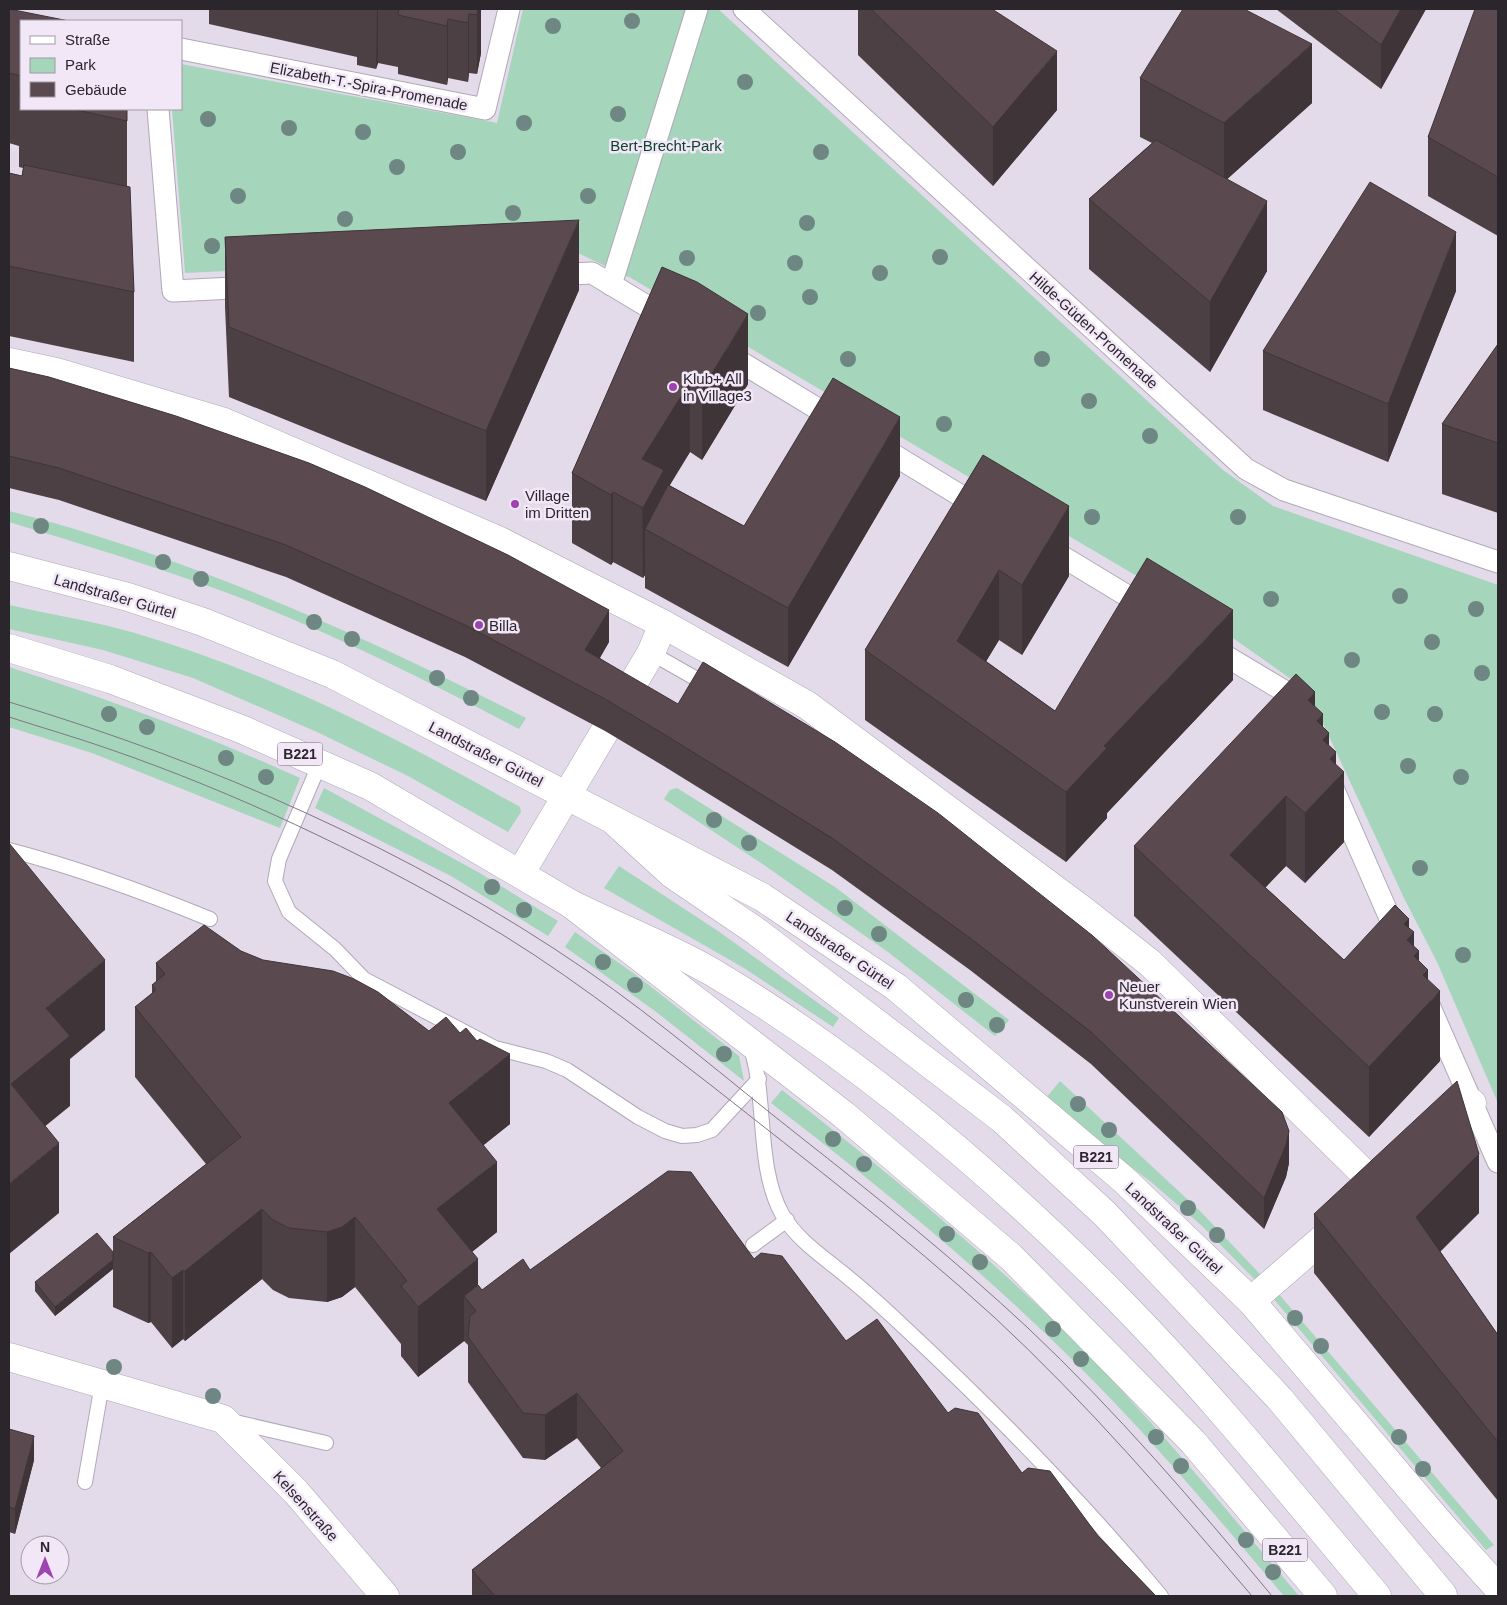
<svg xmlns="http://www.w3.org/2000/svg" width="1507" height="1605" viewBox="0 0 1507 1605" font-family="Arial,sans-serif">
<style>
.green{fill:#a5d5bb}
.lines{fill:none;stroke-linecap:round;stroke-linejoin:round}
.service-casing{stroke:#b1a8b7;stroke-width:16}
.pedestrian-casing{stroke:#b1a8b7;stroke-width:23}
.minor-casing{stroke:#b1a8b7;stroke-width:29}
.primary-casing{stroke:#b1a8b7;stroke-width:29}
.motorway-casing{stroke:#b1a8b7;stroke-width:29}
.service{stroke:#fff;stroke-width:14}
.pedestrian{stroke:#fff;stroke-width:21}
.minor{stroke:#fff;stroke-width:28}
.primary{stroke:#fff;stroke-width:28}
.motorway{stroke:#fff;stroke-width:28}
.tram{stroke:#7f7883;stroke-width:1}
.tree{fill:#6e8782}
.wall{fill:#4d4044}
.shaded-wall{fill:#3f3437}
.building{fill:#5a4a4f;stroke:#3f3437}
.poi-dot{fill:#9d44b0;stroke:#f1e7f7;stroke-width:2}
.labels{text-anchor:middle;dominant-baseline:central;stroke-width:5;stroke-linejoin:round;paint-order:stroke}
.shield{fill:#f1e7f7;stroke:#666069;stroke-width:1}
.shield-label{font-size:14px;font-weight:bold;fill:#2a262c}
.street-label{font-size:15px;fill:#2a262c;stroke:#f1e7f7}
.park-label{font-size:15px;fill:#0e432d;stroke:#f1e7f7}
.poi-label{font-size:15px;fill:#2a262c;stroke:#f1e7f7;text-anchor:start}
</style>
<rect width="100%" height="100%" fill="#e3daea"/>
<!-- green -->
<path class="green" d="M 523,9 L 718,9 L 1223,470 L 1273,506 L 1498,585 L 1498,1103 L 1437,962 L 1404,898 L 1308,691 L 1186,605 L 631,278 L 580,254 L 185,273 L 172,109 L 181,109 L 181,64 L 497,123 Z
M 9,511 C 190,557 360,634 526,718 L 519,729 C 424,679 326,630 225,592 C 154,566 81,544 9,522 Z
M 9,605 C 52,615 96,621 138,634 C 272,673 399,739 520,807 L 521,812 L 508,832 L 408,776 L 317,732 L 193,678 L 103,650 L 9,629 Z
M 9,667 C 108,699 205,735 300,778 L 280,828 L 92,753 L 9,727 Z
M 324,788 L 478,872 L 558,921 L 548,936 L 451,876 L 315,808 Z
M 677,788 L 835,887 L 1009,1020 L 995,1036 L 888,952 L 764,865 L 664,799 L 670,790 Z
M 619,866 L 718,931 L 839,1018 L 833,1027 L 744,968 L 604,888 Z
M 575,932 L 636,975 L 739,1056 L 744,1081 L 655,1011 L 565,947 Z
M 1060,1081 L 1200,1211 L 1277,1292 L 1494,1545 L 1486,1550 L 1272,1297 L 1201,1225 L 1151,1182 L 1100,1144 L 1046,1098 Z
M 782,1090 C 875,1162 965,1236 1050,1317 C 1140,1404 1219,1501 1299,1596 L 1284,1596 C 1228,1530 1172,1463 1112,1400 C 1008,1291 891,1195 771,1103 Z"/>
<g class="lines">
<!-- service casing -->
<g class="service-casing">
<path id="service" d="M 651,653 L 709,686
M 320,763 L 279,859 L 275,881 L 289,912 L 335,949 L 364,979 L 495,1048 L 546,1061 L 567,1070 L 638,1117 L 665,1131 L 682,1136 L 697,1135 L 712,1130 L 759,1079
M 9,850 C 78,868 144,892 210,919
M 751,1048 C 767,1099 756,1167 782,1214 C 796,1239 822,1256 844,1274 C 865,1291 886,1310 906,1329 C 996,1413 1082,1501 1161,1596
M 753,1245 L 787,1220
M 231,1421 L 326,1443
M 85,1482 L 102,1384"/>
</g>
<!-- pedestrian casing -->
<g class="pedestrian-casing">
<path id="pedestrian" d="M 744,9 L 1246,469 L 1284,490 L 1498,562
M 181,49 L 485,109 L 509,9
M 158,109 L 173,291 L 253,287
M 551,275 L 592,273 L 670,320
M 611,285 L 697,9
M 724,352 L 841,423
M 876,444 L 984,510
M 1045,546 L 1149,609
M 1209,646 L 1291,695 L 1298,710
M 1333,788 L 1399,939
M 1429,1005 L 1498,1162"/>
</g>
<!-- minor casing -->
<g class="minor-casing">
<path id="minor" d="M 9,362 L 56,372 L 224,422 L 498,540 L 663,624 L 807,705 L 1084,911 L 1150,963 L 1380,1189
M 622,702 L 651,653 L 663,624
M 520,874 L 605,731
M 1439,1134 L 1472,1103
M 1251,1301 L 1342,1222
M 9,1357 L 223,1419 L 296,1492 L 385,1596"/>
</g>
<!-- primary casing -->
<g class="primary-casing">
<path id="primary" d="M 9,566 L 128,597 L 203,622 L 332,674 L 762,897 L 896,987 L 1123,1179 L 1251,1301 L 1443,1527 L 1498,1588
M 9,648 L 110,679 L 241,729 L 370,786 L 571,904 L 844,1115 L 1011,1257 L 1193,1442 L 1323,1596"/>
</g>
<!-- motorway casing -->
<g class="motorway-casing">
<path id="motorway" d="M 613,820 L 672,874 L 757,932 L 1002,1119 L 1105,1214 L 1279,1398 L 1443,1595
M 571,904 C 617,927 667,946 712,972 C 860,1060 994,1174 1115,1296 C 1208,1390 1292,1495 1377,1596"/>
</g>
<!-- service -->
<use href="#service" class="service"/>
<!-- pedestrian -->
<use href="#pedestrian" class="pedestrian"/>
<!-- minor -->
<use href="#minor" class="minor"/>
<!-- primary -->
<use href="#primary" class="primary"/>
<!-- motorway -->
<use href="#motorway" class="motorway"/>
<!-- tram -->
<path class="tram" d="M 9,702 C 212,763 411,850 586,970 C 660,1021 728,1080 798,1135 C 877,1197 955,1260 1028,1328 C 1116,1411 1195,1503 1272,1596
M 9,717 C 43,728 78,738 112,750 C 236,793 358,851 471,916 C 557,965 634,1026 712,1086 C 807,1161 904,1235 994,1317 C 1087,1403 1170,1500 1252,1596"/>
</g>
<!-- trees -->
<g class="tree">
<circle cx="632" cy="21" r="8"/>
<circle cx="553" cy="26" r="8"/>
<circle cx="745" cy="82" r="8"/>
<circle cx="618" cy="114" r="8"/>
<circle cx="208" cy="119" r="8"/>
<circle cx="524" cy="123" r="8"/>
<circle cx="289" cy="128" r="8"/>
<circle cx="363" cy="132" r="8"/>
<circle cx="458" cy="152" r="8"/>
<circle cx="821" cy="152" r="8"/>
<circle cx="397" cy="167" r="8"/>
<circle cx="238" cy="196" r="8"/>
<circle cx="588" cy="196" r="8"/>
<circle cx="513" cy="213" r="8"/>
<circle cx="345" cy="219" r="8"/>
<circle cx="807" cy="223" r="8"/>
<circle cx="212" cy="246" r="8"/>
<circle cx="940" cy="257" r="8"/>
<circle cx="687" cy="258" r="8"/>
<circle cx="795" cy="263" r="8"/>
<circle cx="880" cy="273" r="8"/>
<circle cx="810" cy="297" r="8"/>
<circle cx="758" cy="313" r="8"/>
<circle cx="848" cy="359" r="8"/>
<circle cx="1042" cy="359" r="8"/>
<circle cx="1089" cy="401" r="8"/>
<circle cx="944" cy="424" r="8"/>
<circle cx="1150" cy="436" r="8"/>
<circle cx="1092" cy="517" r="8"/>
<circle cx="1238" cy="517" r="8"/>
<circle cx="41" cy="526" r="8"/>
<circle cx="163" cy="562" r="8"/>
<circle cx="201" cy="579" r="8"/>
<circle cx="1400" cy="596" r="8"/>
<circle cx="1271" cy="599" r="8"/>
<circle cx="1476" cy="609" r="8"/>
<circle cx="314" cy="622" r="8"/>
<circle cx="352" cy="639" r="8"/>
<circle cx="1432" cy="642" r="8"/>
<circle cx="1352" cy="660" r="8"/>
<circle cx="1482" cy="673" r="8"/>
<circle cx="437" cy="678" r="8"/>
<circle cx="471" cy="698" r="8"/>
<circle cx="1382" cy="712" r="8"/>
<circle cx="109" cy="714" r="8"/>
<circle cx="1435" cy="714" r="8"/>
<circle cx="147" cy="727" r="8"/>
<circle cx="226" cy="758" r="8"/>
<circle cx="1408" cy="766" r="8"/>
<circle cx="266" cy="777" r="8"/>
<circle cx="1461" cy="777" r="8"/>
<circle cx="714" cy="820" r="8"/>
<circle cx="749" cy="843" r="8"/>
<circle cx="1420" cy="868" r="8"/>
<circle cx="492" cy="887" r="8"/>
<circle cx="845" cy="908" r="8"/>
<circle cx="524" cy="910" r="8"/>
<circle cx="879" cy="934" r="8"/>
<circle cx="1463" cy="955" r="8"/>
<circle cx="603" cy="962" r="8"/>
<circle cx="635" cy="985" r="8"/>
<circle cx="966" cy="1000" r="8"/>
<circle cx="997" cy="1025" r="8"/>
<circle cx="724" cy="1054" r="8"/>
<circle cx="1078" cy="1104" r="8"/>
<circle cx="1109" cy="1130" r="8"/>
<circle cx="833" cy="1139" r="8"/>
<circle cx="864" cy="1164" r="8"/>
<circle cx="1188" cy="1208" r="8"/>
<circle cx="947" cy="1234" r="8"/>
<circle cx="1217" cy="1235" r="8"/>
<circle cx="980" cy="1262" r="8"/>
<circle cx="1295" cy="1318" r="8"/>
<circle cx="1053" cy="1329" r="8"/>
<circle cx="1321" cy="1346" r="8"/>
<circle cx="1081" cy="1359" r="8"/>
<circle cx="114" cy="1367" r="8"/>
<circle cx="213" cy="1396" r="8"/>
<circle cx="1156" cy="1437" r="8"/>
<circle cx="1399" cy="1437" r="8"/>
<circle cx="1181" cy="1466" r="8"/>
<circle cx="1423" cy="1469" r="8"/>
<circle cx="1246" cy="1540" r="8"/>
<circle cx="1273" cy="1572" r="8"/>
</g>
<!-- wall -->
<path class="wall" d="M 9,9 L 21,21 L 21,109 L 127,109 L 127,186 L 134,292 L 134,362 L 9,336 L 9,173 L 22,176 L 23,168 L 19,167 L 19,146 L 9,143 Z
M 209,9 L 481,9 L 481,53 L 477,74 L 469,73 L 468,82 L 448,78 L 447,85 L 398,74 L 398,67 L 378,63 L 376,69 L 357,65 L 357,57 L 209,24 Z
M 858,9 L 992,9 L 1057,110 L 993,186 L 858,55 Z
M 1276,9 L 1426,9 L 1381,89 Z
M 1498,9 L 1498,236 L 1428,196 L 1428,137 Z
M 1140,78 L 1312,103 L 1227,179 L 1267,271 L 1210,372 L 1089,269 L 1089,199 L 1152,143 L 1140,137 Z
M 225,237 L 579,290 L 486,501 L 229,397 L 225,307 Z
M 662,267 L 748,384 L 702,460 L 690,452 L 669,485 L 744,526 L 900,476 L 788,667 L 645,588 L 645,575 L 643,578 L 613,562 L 611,565 L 572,543 L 572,473 Z
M 1456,291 L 1388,462 L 1263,410 L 1263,351 Z
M 1498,344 L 1498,513 L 1442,494 L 1442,424 Z
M 9,368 L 609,642 L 600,658 L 1289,1163 L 1286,1177 L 1264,1229 L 1091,1064 L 970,970 L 832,870 L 662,765 L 605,731 L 465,657 L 286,577 L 59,500 L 9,488 Z
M 983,455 L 1069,576 L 1022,655 L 999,640 L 986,661 L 1055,711 L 1233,680 L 1107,813 L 1107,818 L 1066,862 L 865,720 L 865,650 Z
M 1315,707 L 1336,765 L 1344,842 L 1305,883 L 1286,866 L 1265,887 L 1344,960 L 1409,928 L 1414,946 L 1419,961 L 1428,980 L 1440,1061 L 1369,1137 L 1134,916 L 1134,846 Z
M 241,951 L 510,1124 L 483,1145 L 497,1232 L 472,1252 L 478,1285 L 482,1290 L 530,1270 L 754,1259 L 846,1341 L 948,1413 L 1022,1473 L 1098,1536 L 1156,1596 L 472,1596 L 472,1570 L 601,1468 L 577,1438 L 545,1460 L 523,1458 L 468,1382 L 468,1345 L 464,1341 L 418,1377 L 401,1356 L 401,1344 L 355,1287 L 342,1297 L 327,1302 L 289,1298 L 273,1290 L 262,1279 L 185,1341 L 183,1339 L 172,1348 L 151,1322 L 148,1323 L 113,1307 L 113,1269 L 55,1316 L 35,1291 L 35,1282 L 113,1252 L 113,1237 L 206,1164 L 135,1077 L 135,1007 L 152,994 L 152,985 L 156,982 L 156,963 Z
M 1479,1213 L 1440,1251 L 1498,1335 L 1498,1501 L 1314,1273 L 1314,1214 Z
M 9,1429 L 34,1460 L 15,1534 L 9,1532 Z"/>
<!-- shaded-wall -->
<path class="shaded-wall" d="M 377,9 L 378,9 L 378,63 L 376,69 Z
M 474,9 L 481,9 L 481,53 L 477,74 L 477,15 Z
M 1401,9 L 1426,9 L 1381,89 L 1381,45 Z
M 469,14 L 469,73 L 468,82 L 468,23 Z
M 448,19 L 448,78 L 447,85 L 447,26 Z
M 1312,44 L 1312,103 L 1224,182 L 1224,123 Z
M 1057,51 L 1057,110 L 993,186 L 993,127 Z
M 1267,201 L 1267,271 L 1210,372 L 1210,302 Z
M 579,220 L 579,290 L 486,501 L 486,431 Z
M 1456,232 L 1456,291 L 1388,462 L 1388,404 Z
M 748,314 L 748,384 L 702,460 L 702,390 Z
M 690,382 L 690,452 L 664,495 L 645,529 L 645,575 L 643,578 L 642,459 Z
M 900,417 L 900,476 L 788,667 L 788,608 Z
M 613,492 L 613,562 L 611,565 L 611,495 Z
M 1069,506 L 1069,576 L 1022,655 L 1022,585 Z
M 999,570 L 999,640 L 957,710 L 957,641 Z
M 609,610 L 609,642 L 585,682 L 585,650 Z
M 1233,610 L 1233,680 L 1107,813 L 1107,818 L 1066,862 L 1066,792 L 1104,746 Z
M 1315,692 L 1315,762 L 1308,700 Z
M 1323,714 L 1323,739 L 1329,733 L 1329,787 L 1330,759 L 1336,752 L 1336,780 L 1344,772 L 1344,842 L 1305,883 L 1305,813 L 1317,721 Z
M 1286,796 L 1286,866 L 1230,925 L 1230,855 Z
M 1409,919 L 1409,937 L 1414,932 L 1414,1002 L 1404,924 Z
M 1419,951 L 1419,1014 L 1423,975 L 1428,970 L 1428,1004 L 1440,991 L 1440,1061 L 1369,1137 L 1369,1067 L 1414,956 Z
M 105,960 L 105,1030 L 70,1059 L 70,1106 L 11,1154 L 11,1084 L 46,1008 Z
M 510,1054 L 510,1124 L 449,1173 L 449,1103 Z
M 1289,1131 L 1289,1163 L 1286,1177 L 1264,1229 L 1264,1198 Z
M 59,1143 L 59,1213 L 9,1254 L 9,1184 Z
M 1479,1154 L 1479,1213 L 1416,1276 L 1416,1217 Z
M 497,1162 L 497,1232 L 437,1279 L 437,1209 Z
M 262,1209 L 262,1279 L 185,1341 L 185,1271 Z
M 355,1217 L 355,1287 L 342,1297 L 327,1302 L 327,1232 Z
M 151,1252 L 151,1322 L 148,1323 L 148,1253 Z
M 478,1259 L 478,1329 L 476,1311 L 464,1296 L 464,1341 L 418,1377 L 418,1307 Z
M 113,1260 L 113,1269 L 55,1316 L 55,1307 Z
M 183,1270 L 183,1339 L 172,1348 L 172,1278 Z
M 577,1393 L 577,1438 L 545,1460 L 545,1415 Z
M 34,1436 L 34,1460 L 15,1534 L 15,1509 Z"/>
<!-- building -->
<path class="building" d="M 9,9 L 69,21 L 21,21 L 21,76 L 9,73 Z
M 399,9 L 478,9 L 477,15 L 469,14 L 468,23 L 448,19 L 447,26 L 398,15 Z
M 871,9 L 992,9 L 1057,51 L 993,127 Z
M 1183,9 L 1244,9 L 1312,44 L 1224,123 L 1140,78 Z
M 1334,9 L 1401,9 L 1381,45 Z
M 1475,9 L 1498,9 L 1498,177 L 1428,137 Z
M 21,84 L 21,98 L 19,97 Z
M 72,109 L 127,109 L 127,121 Z
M 1156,140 L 1267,201 L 1210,302 L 1089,199 Z
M 24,165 L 130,187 L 134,292 L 9,266 L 9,173 L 22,176 Z
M 1370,182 L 1456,232 L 1388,404 L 1263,351 Z
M 579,220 L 486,431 L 229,327 L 225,237 Z
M 662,267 L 697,282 L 748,314 L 702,390 L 690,382 L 642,459 L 664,470 L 643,508 L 613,492 L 611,495 L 572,473 Z
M 1498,344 L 1498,443 L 1442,424 Z
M 9,368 L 49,377 L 176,416 L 309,463 L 365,487 L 508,555 L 609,610 L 585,650 L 678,704 L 703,662 L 835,742 L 938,813 L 1093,936 L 1282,1112 L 1289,1131 L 1286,1145 L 1264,1198 L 1091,1032 L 970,938 L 832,838 L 662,733 L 605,699 L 465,625 L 286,545 L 59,468 L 9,456 Z
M 833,378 L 900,417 L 788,608 L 645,529 L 668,485 L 744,526 Z
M 983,455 L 1069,506 L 1022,585 L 999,570 L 957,641 L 1055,711 L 1147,558 L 1233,610 L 1104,746 L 1107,748 L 1066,792 L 865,650 Z
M 1296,674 L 1315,692 L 1308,700 L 1323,714 L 1317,721 L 1329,733 L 1323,740 L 1336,752 L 1330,759 L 1344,772 L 1305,813 L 1286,796 L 1230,855 L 1344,960 L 1395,905 L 1409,919 L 1404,924 L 1414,932 L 1407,940 L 1419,951 L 1414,956 L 1428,970 L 1423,975 L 1440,991 L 1369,1067 L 1134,846 Z
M 9,843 L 105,960 L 46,1008 L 70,1036 L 11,1084 L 59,1143 L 9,1184 Z
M 204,925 L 241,951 L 263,960 L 333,971 L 354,979 L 378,992 L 429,1031 L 446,1017 L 460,1033 L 466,1028 L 477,1041 L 480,1039 L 510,1054 L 449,1103 L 497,1162 L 437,1209 L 478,1259 L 418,1307 L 401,1286 L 407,1281 L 355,1217 L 342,1227 L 327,1232 L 289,1228 L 273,1220 L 262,1209 L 185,1271 L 183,1270 L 172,1278 L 151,1252 L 148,1253 L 113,1237 L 241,1137 L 135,1007 L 156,990 L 152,985 L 165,974 L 156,963 Z
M 1457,1081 L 1479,1154 L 1416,1217 L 1498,1335 L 1498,1442 L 1314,1214 Z
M 668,1171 L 691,1172 L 754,1259 L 761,1253 L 782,1256 L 846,1341 L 877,1319 L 948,1413 L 955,1408 L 978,1413 L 1022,1473 L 1028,1468 L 1050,1471 L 1098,1536 L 1156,1596 L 495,1596 L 472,1570 L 623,1451 L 577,1393 L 545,1415 L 523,1413 L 468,1337 L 470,1316 L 476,1311 L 464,1296 L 478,1285 L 482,1290 L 523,1259 L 530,1270 Z
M 97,1233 L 113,1252 L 113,1260 L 55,1307 L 35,1282 Z
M 9,1429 L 34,1436 L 15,1509 L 9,1507 Z"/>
<!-- markers -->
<g class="poi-dot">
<circle cx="673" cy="387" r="5"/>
<circle cx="515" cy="504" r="5"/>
<circle cx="479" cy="625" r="5"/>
<circle cx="1109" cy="995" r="5"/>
</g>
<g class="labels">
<!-- shield labels -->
<g class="shield">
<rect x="277.5" y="742.5" width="45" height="23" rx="4"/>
<rect x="1073.5" y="1145.5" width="45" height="23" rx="4"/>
<rect x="1262.5" y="1538.5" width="45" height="23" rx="4"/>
</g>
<g class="shield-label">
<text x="300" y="754">B221</text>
<text x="1096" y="1157">B221</text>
<text x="1285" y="1550">B221</text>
</g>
<!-- street labels -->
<g class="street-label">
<text transform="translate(369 86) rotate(11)">Elizabeth-T.-Spira-Promenade</text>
<text transform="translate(1094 330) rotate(42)">Hilde-Güden-Promenade</text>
<text transform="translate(115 596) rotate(16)">Landstraßer Gürtel</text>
<text transform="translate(486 754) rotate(27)">Landstraßer Gürtel</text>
<text transform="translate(840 950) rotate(34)">Landstraßer Gürtel</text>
<text transform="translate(1174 1228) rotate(43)">Landstraßer Gürtel</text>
<text transform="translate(306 1506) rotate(48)">Kelsenstraße</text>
</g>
<!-- park labels -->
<g class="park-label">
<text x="666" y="145">Bert-Brecht-Park</text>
</g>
<!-- poi labels -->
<g class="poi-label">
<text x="683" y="378">Klub+ All<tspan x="683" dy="17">in Village3</tspan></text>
<text x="525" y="495">Village<tspan x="525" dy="17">im Dritten</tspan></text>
<text x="489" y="625">Billa</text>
<text x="1119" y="986">Neuer<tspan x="1119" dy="17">Kunstverein Wien</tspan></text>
</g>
</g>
<!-- border -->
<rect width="1507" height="1605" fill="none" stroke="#2a262c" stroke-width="20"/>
<!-- legend -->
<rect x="20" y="20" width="162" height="90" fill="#f1e7f7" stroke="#a19aa6"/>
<rect x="30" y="36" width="25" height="8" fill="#ffffff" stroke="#a19aa6"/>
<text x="65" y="45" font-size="15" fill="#2a262c">Straße</text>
<rect x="30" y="58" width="25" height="15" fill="#a5d5bb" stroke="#a19aa6"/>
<text x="65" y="70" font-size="15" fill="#2a262c">Park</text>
<rect x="30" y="82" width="25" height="15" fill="#5a4a4f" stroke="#a19aa6"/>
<text x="65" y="95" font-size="15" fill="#2a262c">Gebäude</text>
<!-- north arrow -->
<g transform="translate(45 1560)"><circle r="24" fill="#f1e7f7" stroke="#a19aa6"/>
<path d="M0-4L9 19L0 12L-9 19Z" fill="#9d44b0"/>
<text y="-8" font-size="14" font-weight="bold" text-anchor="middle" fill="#2a262c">N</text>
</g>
</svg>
